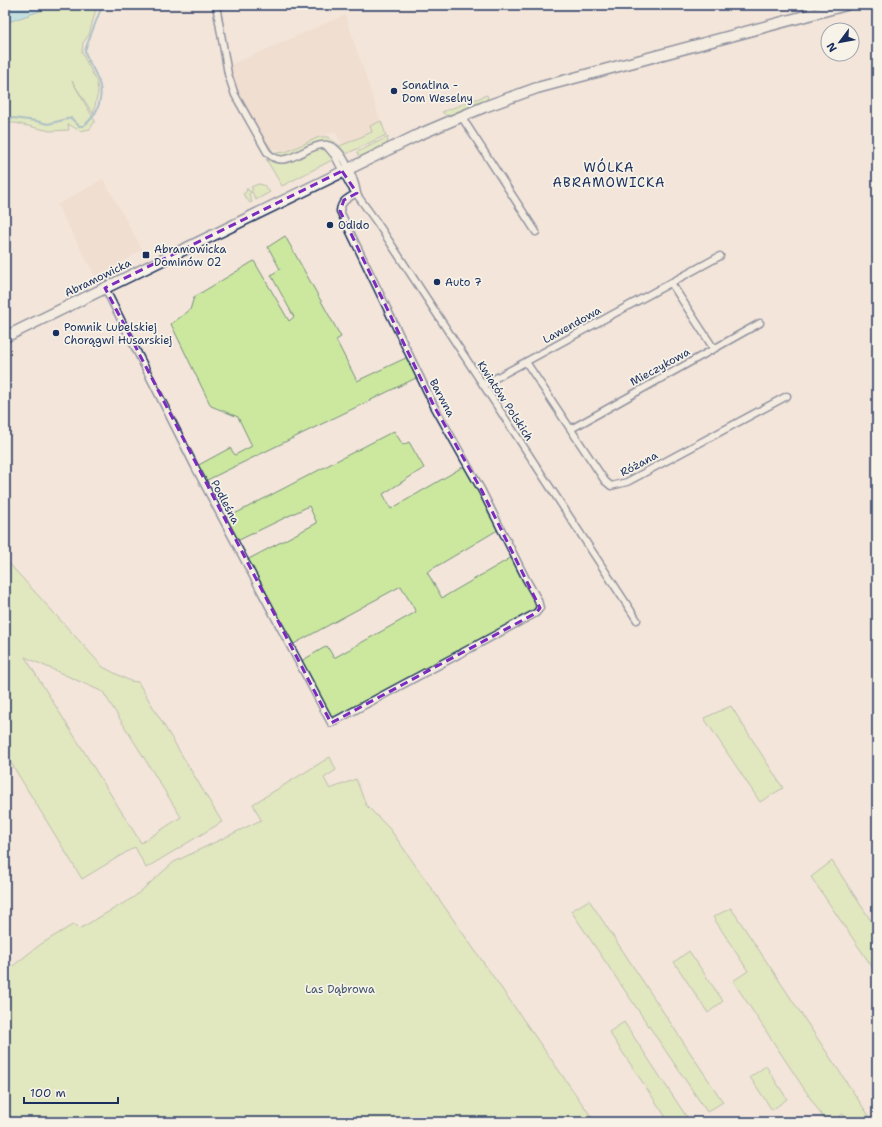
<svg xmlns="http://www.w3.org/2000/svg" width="882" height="1127" viewBox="0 0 882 1127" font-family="'Shantell Sans',sans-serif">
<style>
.built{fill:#eed4c6}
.green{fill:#cce89f;stroke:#748c7e;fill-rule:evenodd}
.water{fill:#87d8e3;stroke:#5c94ae}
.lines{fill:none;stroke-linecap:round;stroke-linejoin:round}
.stream{stroke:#5c94ae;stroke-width:2}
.minor-casing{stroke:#1b2f5e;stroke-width:9}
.primary-casing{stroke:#1b2f5e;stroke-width:13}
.minor{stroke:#f7f3e8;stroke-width:6}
.primary{stroke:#f7f3e8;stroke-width:10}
.marked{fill:none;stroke:#7b2cbf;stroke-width:3;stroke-dasharray:8 5;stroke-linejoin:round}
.poi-dot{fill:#1b2f5e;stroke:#f7f3e8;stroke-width:1.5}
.labels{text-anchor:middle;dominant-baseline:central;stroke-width:3.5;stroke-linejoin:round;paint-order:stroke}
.poi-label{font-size:11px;fill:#1b2f5e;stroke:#f7f3e8;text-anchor:start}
.street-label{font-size:11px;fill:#1b2f5e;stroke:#f7f3e8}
.park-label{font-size:11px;fill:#3e546b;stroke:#f7f3e8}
.quarter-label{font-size:13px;letter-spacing:1px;fill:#1b2f5e;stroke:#f7f3e8}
</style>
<rect width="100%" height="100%" fill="#f3e5d9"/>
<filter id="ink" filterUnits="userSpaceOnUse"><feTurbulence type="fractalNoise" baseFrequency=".025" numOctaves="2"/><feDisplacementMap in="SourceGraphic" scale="8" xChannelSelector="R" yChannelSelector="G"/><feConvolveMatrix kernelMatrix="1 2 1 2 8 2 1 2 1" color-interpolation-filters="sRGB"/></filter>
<g filter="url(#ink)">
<!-- built -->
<path class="built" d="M 345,15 L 385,134 L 345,150 L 335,131 L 287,153 L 271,148 L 257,128 L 239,94 L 230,65 Z
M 103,179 L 142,249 L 117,266 L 95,276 L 57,205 Z"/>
<!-- green -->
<path class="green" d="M 57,5 L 104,5 L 96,9 L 89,35 L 83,43 L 82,53 L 97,82 L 98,93 L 93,114 L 72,81 L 95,121 L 90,129 L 80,131 L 68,124 L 69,130 L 50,131 L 15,123 L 5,123 L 5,23 Z
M 487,95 L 488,98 L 485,101 L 447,116 L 442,112 Z
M 381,121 L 386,135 L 346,154 C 343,151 338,145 333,143 C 313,133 287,167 272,152 C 265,146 261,136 257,128 L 274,153 L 286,152 L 319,137 L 328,137 L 340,146 L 372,132 L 370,126 Z
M 388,137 L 387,144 L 359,157 L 357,152 Z
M 321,149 L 329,152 L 334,159 L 282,186 L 266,159 C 290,173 299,150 321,149 Z
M 258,184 L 264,185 L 270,192 L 256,200 L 252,192 L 249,194 L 252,202 L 250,203 L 243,194 L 247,191 L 246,189 L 248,189 L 250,192 L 253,190 L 251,187 Z
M 285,236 L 341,337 L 336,340 L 357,381 L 410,356 L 420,376 L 203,482 L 195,467 L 230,448 L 235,455 L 252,446 L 238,417 L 211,406 L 171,324 L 190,310 L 194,297 L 254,261 L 289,321 L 294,317 L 271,275 L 280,269 L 268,247 Z
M 394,431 L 403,445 L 409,442 L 424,468 L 383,494 L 391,509 L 468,464 L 501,528 L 427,572 L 442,598 L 514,556 L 540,608 L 331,723 L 298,663 L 327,646 L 334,658 L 416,612 L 401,586 L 290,646 L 245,561 L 317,523 L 309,506 L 235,542 L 223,520 Z
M 5,559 L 103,667 L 130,681 L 138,682 L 222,822 L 146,868 L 135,847 L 82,879 L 5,753 ZM 25,657 L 103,692 L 181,817 L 141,843 Z
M 731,706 L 783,788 L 760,802 L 704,718 Z
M 330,757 L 336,770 L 324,778 L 330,789 L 356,779 L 366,805 L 390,829 L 595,1122 L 5,1122 L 5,972 L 41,944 L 74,924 L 79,929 L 134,897 L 174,862 L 261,820 L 253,804 Z
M 832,861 L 877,930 L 877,974 L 811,877 Z
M 589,900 L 723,1102 L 707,1112 L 571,911 Z
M 731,908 L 873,1122 L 848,1122 L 843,1114 L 831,1122 L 826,1122 L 733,981 L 748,971 L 713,917 Z
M 689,951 L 723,1001 L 708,1013 L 674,962 Z
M 624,1022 L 690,1122 L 669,1122 L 609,1032 Z
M 766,1066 L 787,1099 L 772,1110 L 750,1077 Z"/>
<!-- water -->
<path class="water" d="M 5,5 L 57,5 L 5,23 Z"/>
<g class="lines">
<!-- stream -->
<path class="stream" d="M 5,117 L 36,121 L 48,124 L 71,118 L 79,126 L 83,126 C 99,115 106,93 96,75 C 93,67 85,58 85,50 L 100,11 L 108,5"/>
<!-- minor casing -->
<g class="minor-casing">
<path id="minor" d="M 216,5 L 228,74 L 235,95 L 267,152 C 291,180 321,117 345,161 C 351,172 355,181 357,193
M 810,5 L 812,14
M 461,116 L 536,232
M 326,145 L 335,156 L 350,185 L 378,224 L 637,620
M 671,283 L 714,349
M 105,288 L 195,467 L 331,723 L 536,613 L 540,608 L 538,600 L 526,579 L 482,491 L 434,406 L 340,211 C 341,201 348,198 357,193
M 526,362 L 605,481 L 611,486 L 627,482 L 787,396
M 483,385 L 720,256
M 571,429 L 760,323"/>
</g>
<!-- primary casing -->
<g class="primary-casing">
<path id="primary" d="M 5,337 L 418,135 L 484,107 L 537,88 L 846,5"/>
</g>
<!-- minor -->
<use href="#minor" class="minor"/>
<!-- primary -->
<use href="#primary" class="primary"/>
</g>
</g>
<!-- marked area -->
<path d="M0 0H882V1127H0ZM 342,171 L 357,193 L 344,200 L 340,211 L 434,406 L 482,491 L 540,608 L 536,613 L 331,723 L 105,288 Z" fill="#f3e5d9" fill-opacity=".55" fill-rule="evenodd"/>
<path class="marked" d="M 342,171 L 357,193 L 344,200 L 340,211 L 434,406 L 482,491 L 540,608 L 536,613 L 331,723 L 105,288 Z"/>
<!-- markers -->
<g class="poi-dot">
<circle cx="394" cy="91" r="4"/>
<circle cx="330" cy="225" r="4"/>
<rect x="142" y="251" width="8" height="8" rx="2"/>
<circle cx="437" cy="282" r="4"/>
<circle cx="56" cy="333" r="4"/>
</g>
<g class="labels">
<!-- poi labels -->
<g class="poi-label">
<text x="402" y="85">Sonatina -<tspan x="402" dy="13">Dom Weselny</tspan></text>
<text x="338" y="225">Odido</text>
<text x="154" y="249">Abramowicka<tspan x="154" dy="13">Dominów 02</tspan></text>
<text x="445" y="282">Auto 7</text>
<text x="64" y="327">Pomnik Lubelskiej<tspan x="64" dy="13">Chorągwi Husarskiej</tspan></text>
</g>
<!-- street labels -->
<g class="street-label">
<text transform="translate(98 278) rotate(-26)">Abramowicka</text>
<text transform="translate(572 325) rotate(-29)">Lawendowa</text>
<text transform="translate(660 367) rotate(-29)">Mieczykowa</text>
<text transform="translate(442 398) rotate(62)">Barwna</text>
<text transform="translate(505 401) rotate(57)">Kwiatów Polskich</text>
<text transform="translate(639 464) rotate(-28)">Różana</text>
<text transform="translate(225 502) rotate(62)">Podleśna</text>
</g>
<!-- park labels -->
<g class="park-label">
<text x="340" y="989">Las Dąbrowa</text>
</g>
<!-- quarter labels -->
<g class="quarter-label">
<text x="609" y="167">WÓLKA<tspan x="609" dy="15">ABRAMOWICKA</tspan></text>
</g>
</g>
<!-- margin -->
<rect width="882" height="1127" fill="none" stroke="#f7f3e8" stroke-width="20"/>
<rect x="10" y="10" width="862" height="1107" fill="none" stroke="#1b2f5e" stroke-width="1.5" filter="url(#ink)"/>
<!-- north arrow -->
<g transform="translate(840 42) rotate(238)"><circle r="19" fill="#f7f3e8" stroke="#9fa5b1"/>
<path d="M0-3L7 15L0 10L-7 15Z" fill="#1b2f5e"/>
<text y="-6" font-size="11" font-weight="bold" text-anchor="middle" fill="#1b2f5e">N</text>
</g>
<!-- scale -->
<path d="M24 1097v6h94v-6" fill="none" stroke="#1b2f5e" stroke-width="2"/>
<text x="30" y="1097" font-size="12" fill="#1b2f5e" stroke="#f7f3e8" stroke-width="3" paint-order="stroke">100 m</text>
</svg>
